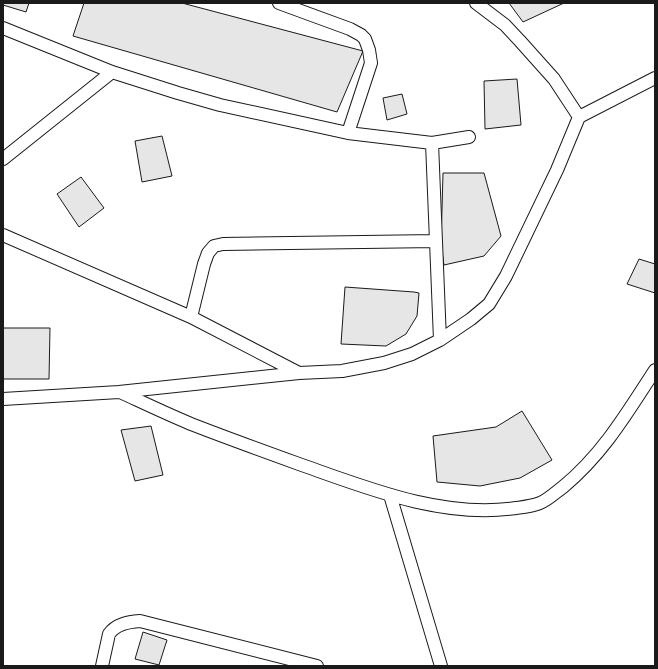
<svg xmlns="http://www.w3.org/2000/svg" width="658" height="669" viewBox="0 0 658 669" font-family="Rubik,sans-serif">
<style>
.building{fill:#e6e6e6;stroke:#1a1a1a}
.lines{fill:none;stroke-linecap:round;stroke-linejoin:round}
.minor-casing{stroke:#1a1a1a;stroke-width:14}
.minor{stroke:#fff;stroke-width:12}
</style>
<rect width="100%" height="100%" fill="#fff"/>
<!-- building -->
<path class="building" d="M 3,3 L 29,3 L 26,12 L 3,5 Z
M 84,3 L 182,3 L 363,51 L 337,112 L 73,36 Z
M 509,3 L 564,3 L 523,22 Z
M 517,79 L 521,125 L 485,129 L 484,81 Z
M 402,94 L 407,114 L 387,120 L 383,98 Z
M 162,136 L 172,176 L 142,182 L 135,141 Z
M 443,173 L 484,173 L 501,236 L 484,256 L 444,265 L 441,245 Z
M 81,177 L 104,208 L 79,227 L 57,194 Z
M 639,259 L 655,264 L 655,293 L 627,284 Z
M 345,287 L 414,292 L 419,293 L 417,316 L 406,334 L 386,346 L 341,344 Z
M 3,328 L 50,328 L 49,379 L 3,379 Z
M 522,411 L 552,460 L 520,478 L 480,486 L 437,482 L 433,436 L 496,427 Z
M 151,426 L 163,475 L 135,481 L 121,430 Z
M 143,632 L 167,640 L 159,665 L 135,659 Z"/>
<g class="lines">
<!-- minor casing -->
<g class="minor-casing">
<path id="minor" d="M 476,3 L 505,25 L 520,41 L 554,79 L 579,117
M 3,28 L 112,72 L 178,93 L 220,105 L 348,133 L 371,63 L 369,50 L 365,39 L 361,35 L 350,29 L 279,3
M 348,133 L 432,143 L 469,137
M 432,143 L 440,340
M 3,159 L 112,72
M 3,235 L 191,317 L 299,373
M 191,317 L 204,264 L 208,253 L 214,246 L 223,244 L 436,241
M 120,392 C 144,403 167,414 191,424 C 227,438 263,451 299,464 C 367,488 443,519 516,508 C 524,507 533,506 540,503 C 548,500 556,492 563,487 C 603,454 627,413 655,370
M 3,399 L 119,392 L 299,373 L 342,371 L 384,363 L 412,354 L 440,340 L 471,319 L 489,304 L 506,276 L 557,170 L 579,117 L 655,78
M 390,495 L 441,666
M 102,666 L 109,634 C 116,624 128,622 140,621 L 317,666"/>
</g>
<!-- minor -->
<use href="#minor" class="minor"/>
</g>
<!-- border -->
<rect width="658" height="669" fill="none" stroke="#1a1a1a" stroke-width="8"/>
</svg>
